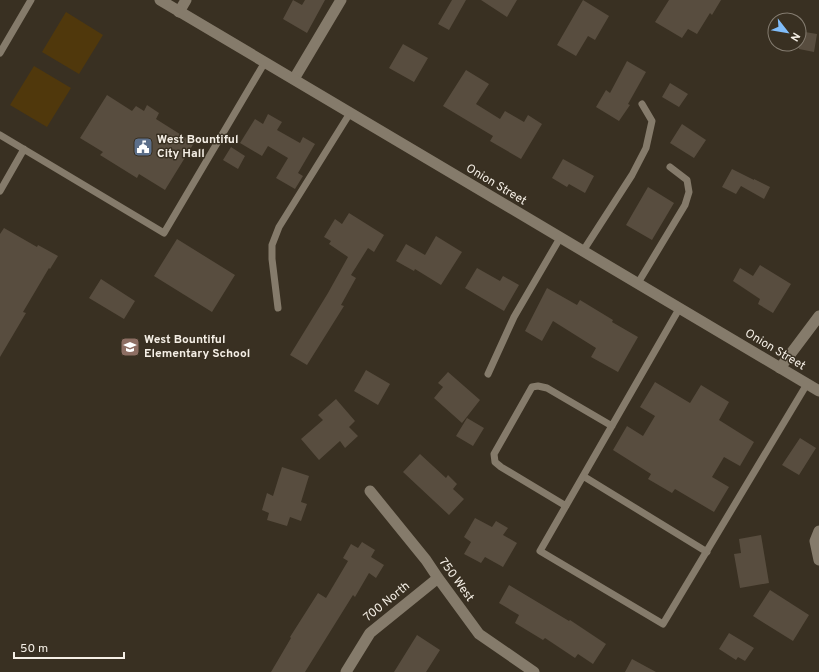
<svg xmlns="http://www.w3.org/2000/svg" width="819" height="672" viewBox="0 0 819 672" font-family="Overpass,sans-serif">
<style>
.green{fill:#50380c}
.building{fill:#584d3f}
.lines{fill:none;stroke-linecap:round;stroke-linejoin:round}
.service{stroke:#857b6b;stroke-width:7}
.minor{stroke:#857b6b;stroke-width:11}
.tertiary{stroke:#857b6b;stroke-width:11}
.labels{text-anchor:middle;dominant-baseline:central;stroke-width:3;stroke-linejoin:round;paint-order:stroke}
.poi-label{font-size:12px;font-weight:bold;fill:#f5efe6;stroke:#393022;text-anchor:start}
.street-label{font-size:12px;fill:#f5efe6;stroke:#393022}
</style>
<rect width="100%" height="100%" fill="#393022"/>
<!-- green -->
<path class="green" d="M 66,12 L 103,35 L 79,74 L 42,52 Z
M 34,66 L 71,88 L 47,127 L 10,105 Z"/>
<!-- building -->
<path class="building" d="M 293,0 L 302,5 L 305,0 L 325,0 L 307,33 L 283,19 Z
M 452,0 L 466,0 L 449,30 L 438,24 Z
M 481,0 L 517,0 L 507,17 Z
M 583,0 L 609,16 L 595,40 L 588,36 L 576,56 L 557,45 Z
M 669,0 L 721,0 L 712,15 L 710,13 L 697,34 L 688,29 L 682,38 L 655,22 Z
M 799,31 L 817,34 L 814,52 L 799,49 Z
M 403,44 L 428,58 L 414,82 L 389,68 Z
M 627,61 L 646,72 L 628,104 L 630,105 L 619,121 L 596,107 L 606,90 L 610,93 Z
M 466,70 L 489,84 L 476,104 L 500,119 L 505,111 L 524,122 L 528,115 L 542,124 L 521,159 L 490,141 L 493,136 L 443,106 Z
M 670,83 L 688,94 L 679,107 L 662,97 Z
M 107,95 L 132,111 L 136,106 L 144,111 L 147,105 L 159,113 L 156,119 L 194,143 L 165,190 L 139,174 L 137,178 L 100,155 L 103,152 L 80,138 Z
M 268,114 L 282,122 L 277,130 L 300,143 L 303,137 L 315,144 L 298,173 L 303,176 L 295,189 L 276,178 L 288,158 L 268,146 L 262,156 L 240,143 L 255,119 L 263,124 Z
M 682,124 L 706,140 L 694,158 L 670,143 Z
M 231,147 L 245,156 L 238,169 L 223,160 Z
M 563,159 L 594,176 L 585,193 L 569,184 L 567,187 L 552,178 Z
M 732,169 L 754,180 L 754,179 L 770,187 L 764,199 L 741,186 L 736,194 L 722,187 Z
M 648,187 L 674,203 L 652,240 L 626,225 Z
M 349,213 L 384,235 L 374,252 L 368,248 L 351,275 L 356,278 L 341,305 L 344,306 L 307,365 L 290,355 L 328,293 L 348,257 L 329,244 L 331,241 L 324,237 L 335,219 L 342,224 Z
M 4,228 L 37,247 L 38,245 L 58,256 L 50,269 L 49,268 L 23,312 L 26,313 L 0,357 L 0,234 Z
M 436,236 L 462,252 L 441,285 L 415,269 L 414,271 L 396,261 L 406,244 L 425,255 Z
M 177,239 L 235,275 L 212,312 L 154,276 Z
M 760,265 L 791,284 L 773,313 L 758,304 L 760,299 L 733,281 L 740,268 L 753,276 Z
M 477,268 L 500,281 L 503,276 L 519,285 L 504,311 L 465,288 Z
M 101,279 L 135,301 L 124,319 L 89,298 Z
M 547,288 L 577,305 L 580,300 L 613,320 L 612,322 L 638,337 L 618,372 L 591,357 L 596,348 L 553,321 L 542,341 L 525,331 Z
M 366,370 L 390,384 L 378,405 L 354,391 Z
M 448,372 L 480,400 L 462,423 L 434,398 L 443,387 L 438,383 Z
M 655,382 L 690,403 L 701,385 L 729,402 L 719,420 L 754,442 L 740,466 L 724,457 L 712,477 L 729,487 L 714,512 L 675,489 L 672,493 L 648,479 L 651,474 L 613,450 L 627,426 L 643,436 L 655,416 L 640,407 Z
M 336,399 L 355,421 L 349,427 L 358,436 L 345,448 L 340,441 L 319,460 L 301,439 L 323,420 L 318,415 Z
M 467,418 L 484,428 L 473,446 L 456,436 Z
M 800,438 L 816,448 L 799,475 L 782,465 Z
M 420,454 L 446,478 L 448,475 L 457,484 L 453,489 L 464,499 L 449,515 L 403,472 Z
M 282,467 L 309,476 L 301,502 L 307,504 L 301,521 L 290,517 L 287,526 L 267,520 L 269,513 L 262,510 L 267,493 L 273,496 Z
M 475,518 L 492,527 L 496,521 L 508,528 L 503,535 L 517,543 L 503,567 L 485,557 L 481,563 L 464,554 L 471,542 L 464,537 Z
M 761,535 L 769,583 L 740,588 L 734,554 L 741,553 L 739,539 Z
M 362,542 L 375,550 L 371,557 L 384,565 L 376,578 L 369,573 L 355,597 L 353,595 L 305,672 L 271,672 L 291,638 L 290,637 L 318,593 L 326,598 L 348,561 L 343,558 L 351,544 L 358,548 Z
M 509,585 L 569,621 L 570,620 L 606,644 L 593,664 L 578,654 L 575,658 L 545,638 L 543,640 L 515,623 L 519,615 L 499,603 Z
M 770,590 L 809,615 L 793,641 L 753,616 Z
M 729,633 L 754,648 L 745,661 L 738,657 L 736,660 L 719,649 Z
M 417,635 L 440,650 L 426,672 L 394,672 Z
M 632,659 L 656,672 L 625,672 Z"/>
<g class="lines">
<!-- service -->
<path class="service" d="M 0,53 L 31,0
M 0,135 L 164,233 L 265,62
M 0,191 L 24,149
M 583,251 L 632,175 L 646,148 L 652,121 L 642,104
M 638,283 L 685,205 L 689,192 L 687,180 L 670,167
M 278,308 L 272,259 L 272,245 L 279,227 L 350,113
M 679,309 L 540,551 L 663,624 L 807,384
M 488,374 L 514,317 L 560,238
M 583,476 L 707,552
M 566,506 L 501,467 L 495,462 L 494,454 L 532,387 L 538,386 L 547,388 L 612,426"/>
<!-- minor -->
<path class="minor" d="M 179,12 L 186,0
M 294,79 L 341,0
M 780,368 L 819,316
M 370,491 L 426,560 L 438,578 L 479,634 L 534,672
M 819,531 L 815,541 L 819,560
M 346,672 L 370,633 L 438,578"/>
<!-- tertiary -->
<path class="tertiary" d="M 160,0 L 819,391"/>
</g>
<!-- icons -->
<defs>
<g id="civic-square" transform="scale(1)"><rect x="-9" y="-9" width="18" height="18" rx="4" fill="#5c6f8a" stroke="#393022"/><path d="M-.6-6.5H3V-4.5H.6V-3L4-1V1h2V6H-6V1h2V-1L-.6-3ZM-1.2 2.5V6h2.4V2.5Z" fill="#fff"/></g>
<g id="school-square" transform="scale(1)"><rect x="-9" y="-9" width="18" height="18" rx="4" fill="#8d6e63" stroke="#393022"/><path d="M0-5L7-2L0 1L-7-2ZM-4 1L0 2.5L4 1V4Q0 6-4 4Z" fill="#fff"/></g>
</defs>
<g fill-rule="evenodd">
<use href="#civic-square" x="143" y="147"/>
<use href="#school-square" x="130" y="347"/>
</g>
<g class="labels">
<!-- poi labels -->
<g class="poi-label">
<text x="157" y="140">West Bountiful<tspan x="157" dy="14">City Hall</tspan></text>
<text x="144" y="340">West Bountiful<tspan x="144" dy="14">Elementary School</tspan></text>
</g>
<!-- street labels -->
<g class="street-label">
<text transform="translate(496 185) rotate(31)">Onion Street</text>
<text transform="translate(775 350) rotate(31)">Onion Street</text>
<text transform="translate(456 580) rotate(54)">750 West</text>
<text transform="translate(387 602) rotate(-39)">700 North</text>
</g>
</g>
<!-- north arrow -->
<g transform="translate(787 32) rotate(121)"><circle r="19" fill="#393022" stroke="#847c70"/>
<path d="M0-3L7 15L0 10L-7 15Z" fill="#80bdfa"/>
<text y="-6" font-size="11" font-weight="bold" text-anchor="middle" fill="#f5efe6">N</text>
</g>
<!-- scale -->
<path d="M14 652v6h110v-6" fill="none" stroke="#f5efe6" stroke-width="2"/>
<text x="20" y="652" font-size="12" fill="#f5efe6" stroke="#393022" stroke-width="3" paint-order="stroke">50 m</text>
</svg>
